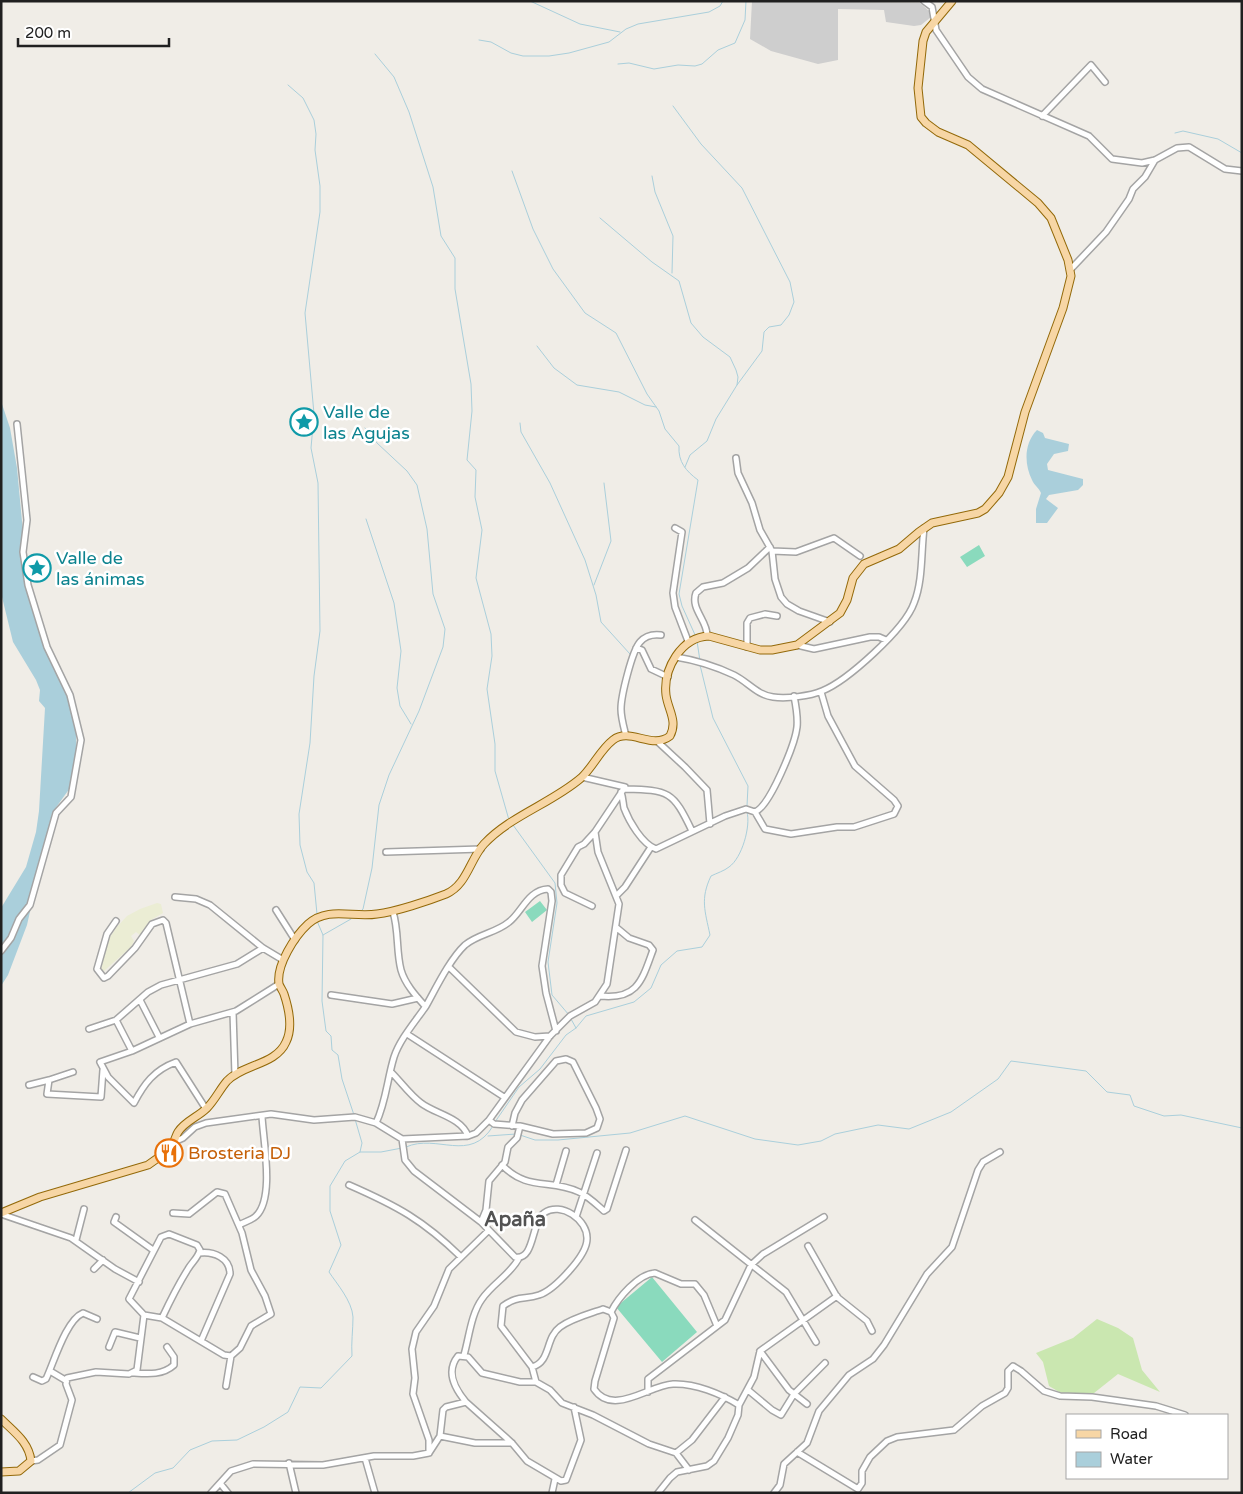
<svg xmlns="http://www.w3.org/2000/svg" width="1243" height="1494" viewBox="0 0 1243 1494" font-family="'Varela Round',sans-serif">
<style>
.religious{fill:#cecece}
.farmland{fill:#ebedd4}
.grass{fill:#cae7b0}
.pitch{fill:#8adabd}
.water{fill:#aacfdb}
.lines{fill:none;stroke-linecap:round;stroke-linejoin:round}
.stream{stroke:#aacfdb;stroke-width:1}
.minor-casing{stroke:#a4a4a4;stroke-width:8}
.major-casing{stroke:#936909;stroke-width:9}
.minor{stroke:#fff;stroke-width:5}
.major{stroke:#f7d6a5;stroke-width:7}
.labels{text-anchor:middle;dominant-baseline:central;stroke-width:5;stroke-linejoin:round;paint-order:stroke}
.culture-label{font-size:18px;fill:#0d838f;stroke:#fff;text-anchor:start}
.food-label{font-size:18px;fill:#c56008;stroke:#fff;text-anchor:start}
.quarter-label{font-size:20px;font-weight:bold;fill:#535353;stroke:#fff}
</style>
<rect width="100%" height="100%" fill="#f0ede7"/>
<!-- religious -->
<path class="religious" d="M 752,1 L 920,3 L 929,11 L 931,17 L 921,25 L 914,26 L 886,22 L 884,10 L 838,9 L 838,60 L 818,64 L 771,51 L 750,39 Z"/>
<!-- farmland -->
<path class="farmland" d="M 157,903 L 161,904 L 163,913 L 151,920 L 140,935 L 136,932 L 131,936 L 134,941 L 131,947 L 104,971 L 101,969 L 108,940 L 116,928 L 127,916 L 140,909 Z"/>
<!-- grass -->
<path class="grass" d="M 1097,1319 L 1118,1328 L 1133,1338 L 1142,1370 L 1160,1392 L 1118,1374 L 1089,1397 L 1066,1396 L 1049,1386 L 1043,1362 L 1036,1353 L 1073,1338 Z"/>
<!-- pitch -->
<path class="pitch" d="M 979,545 L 985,556 L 967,567 L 960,557 Z
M 540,901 L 547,910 L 532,922 L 525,912 Z
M 652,1277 L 697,1332 L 662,1362 L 616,1307 Z"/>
<!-- water -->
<path class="water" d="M 1,401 L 10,428 L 17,468 L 28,585 L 47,647 L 70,695 L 76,734 L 77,762 L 70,788 L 52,813 L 27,925 L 8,975 L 1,986 L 1,908 L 26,867 L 36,832 L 39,811 L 45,708 L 39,701 L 40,690 L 36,680 L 13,642 L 2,597 Z
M 1037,430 L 1043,433 L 1045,438 L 1069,444 L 1068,451 L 1054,454 L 1047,464 L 1048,470 L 1083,479 L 1083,485 L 1078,490 L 1049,495 L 1046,499 L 1058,508 L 1047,523 L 1036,523 L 1036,509 L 1041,493 C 1039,488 1034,485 1032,480 C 1024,464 1024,443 1037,430 Z"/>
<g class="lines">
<!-- stream -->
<path class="stream" d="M 530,1 L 580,24 L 620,32
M 479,40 L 491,42 L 511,53 L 523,56 L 549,56 L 569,53 L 609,42 L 626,29 L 638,24 L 709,12 L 720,6 L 723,1
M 375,54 L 394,77 L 409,112 L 433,187 L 441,236 L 455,258 L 455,289 L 471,384 L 472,411 L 467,460 L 476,470 L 475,497 L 482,530 L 476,578 L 491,634 L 492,656 L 487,689 L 495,744 L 495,771 L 509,820
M 618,64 L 629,63 L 654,69 L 678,65 L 695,66 L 702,64 L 718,50 L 735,43 L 745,20 L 746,1
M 288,85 L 303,98 L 314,120 L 316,134 L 315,150 L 320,186 L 320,212 L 305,313 L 314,414 L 311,448 L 318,483 L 320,631 L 314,676 L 310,743 L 299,814 L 300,845 L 307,872 L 314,883 L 317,914
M 673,106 L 701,144 L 742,188 L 790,282 L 794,302 L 789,315 L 781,325 L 769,327 L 764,332 L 762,351 L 737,385
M 1175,133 L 1183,131 L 1218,139 L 1242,153
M 512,171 L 533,229 L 553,269 L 585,313 L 616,333 L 647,394 L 659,411 L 665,429 L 679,446 C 678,462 686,471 698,480 L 679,594 L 682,606 L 696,637
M 652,176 L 655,192 L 673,236 L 672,273
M 600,218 L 652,262 L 679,281 L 691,323 L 703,337 L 730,357 L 736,370 L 738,377 L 737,385 L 716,419 L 707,441 L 690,455 L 685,467
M 537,346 L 554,368 L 577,385 L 619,392 L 645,405 L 656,407
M 520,423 L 521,432 L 550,483 L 585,560 L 596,595 L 601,622 L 630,654
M 366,519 L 394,603 L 401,651 L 397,688 L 400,706 L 411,724
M 594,585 L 611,541 L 604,483
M 697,641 L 700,661
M 700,665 L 713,718 L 748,786 L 747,806
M 513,825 L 555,883 L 557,903 L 548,962 L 552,995 L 569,1015
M 360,912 L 363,909 L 372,868 L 379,805 L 389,775 L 419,711 L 443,647 L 445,629 L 433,594 L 427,529 L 417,485 L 407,471 L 377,443 L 365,428
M 317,921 L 323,935 L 322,1001 L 326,1031 L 331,1036 L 332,1050 L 338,1055 L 342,1079 L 354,1115
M 323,935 L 351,919
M 571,1019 L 576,1028
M 355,1119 L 362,1143 L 360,1152
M 495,1122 L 519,1087 L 540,1069 L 566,1035 L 576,1028 L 586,1016 L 634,1002 L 651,988 L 661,965 L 677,951 L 702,947 L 710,935 C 705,911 700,899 711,876 C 717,873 724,871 729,867 C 742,858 751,826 747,812
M 520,1135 L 535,1140 L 558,1140 L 630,1133 L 685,1116 L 755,1139 L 798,1145 L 821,1141 L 835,1134 L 878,1125 L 909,1129 L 951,1112 L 998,1079 L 1011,1061 L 1086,1071 L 1107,1092 L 1130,1095 L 1134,1106 L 1164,1116 L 1181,1115 L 1242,1128
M 488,1136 L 516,1134
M 406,1147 C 437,1133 470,1164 493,1126
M 128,1493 L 155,1473 L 173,1468 L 190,1450 L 212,1441 L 237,1440 L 264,1427 L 288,1412 L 300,1387 L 321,1388 L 352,1356 C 351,1343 353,1330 353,1317 C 352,1301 337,1284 329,1272 L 341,1245 L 330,1211 L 330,1186 L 345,1161 L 360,1152 L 381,1152 L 402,1148"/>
<!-- minor casing -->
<g class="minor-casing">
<path id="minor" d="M 924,1 L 932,7 L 936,30 L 968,77 L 982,89 L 1089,136 L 1112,159 L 1142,163 L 1155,160 L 1177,148 L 1189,147 L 1225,169 L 1242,171
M 1042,116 L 1091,65 L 1105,82
M 1070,270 L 1106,232 L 1129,199 L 1133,189 L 1145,177 L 1155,160
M 736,458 L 738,473 L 752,503 L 760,530 L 772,551 L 775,579 L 781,597 L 787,604 L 799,611 L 830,622
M 675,528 L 682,532 L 673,593 L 675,607 L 688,641
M 772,551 L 796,552 L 834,538 L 860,556
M 707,636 C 708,621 690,609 696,593 L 703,587 L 723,583 L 748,568 L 770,547
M 797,645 L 814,649 L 870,637 L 879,637 L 886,640
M 747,647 L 747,623 L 750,618 L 765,614 L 777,616
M 636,648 L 642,650 L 651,669 L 668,677
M 676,657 C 695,660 717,667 734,675 C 748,682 757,695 773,697 C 787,699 810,696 822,691 C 847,681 905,629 914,603 C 923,581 921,552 924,528
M 794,696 C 796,706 798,717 797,727 C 795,744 770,806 755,812 L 765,829 L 791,834 L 837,827 L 854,827 L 894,814 L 898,806 L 894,800 L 855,766 L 828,716 L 821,692
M 626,736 C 624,728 621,718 621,709 C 621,696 632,651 640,642 C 646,635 653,634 661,635
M 658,742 L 685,767 L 707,790 L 710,824
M 582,777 L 625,787 L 595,832 L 584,844 L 578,847 L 561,875 L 561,885 L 565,893 L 592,906
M 625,789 C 669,790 673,791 692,831
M 621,792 C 623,798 623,803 624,808 C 629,821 642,844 656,849 L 725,816 L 746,809 L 755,812
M 386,852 L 481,849
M 616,896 L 625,887 L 651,847
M 175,897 L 196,899 L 210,905 L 263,948 L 283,960
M 276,910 L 295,940
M 393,912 C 399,931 396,951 401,970 C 405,984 416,996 425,1006
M 116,921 L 107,934 L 97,969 L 104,978 L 108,976 L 135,948 L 152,924 L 163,920 L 166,923 L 190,1024
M 1,951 L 11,938 L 19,919 L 30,905 L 56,813 L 71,797 L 81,740 L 70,695 L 47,647 L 28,585 L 23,552 L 27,520 L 17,424
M 449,967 L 516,1032 L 535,1037 L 550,1036
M 331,995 L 392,1004 L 418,998
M 600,996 C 638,1000 642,980 653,950 L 649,945 L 629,938 L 617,928
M 140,1000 L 159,1037
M 233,1012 L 235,1075
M 116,1020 L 132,1051
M 89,1029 L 116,1020 L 148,992 L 161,985 L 237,964 L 263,948
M 407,1034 L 504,1097
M 73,1072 L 49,1080 L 47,1094 L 101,1097 L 103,1070
M 391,1072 C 401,1082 410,1095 421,1103 C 435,1114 461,1117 468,1136
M 29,1085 L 49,1080
M 206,1109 L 176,1062 C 154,1070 144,1084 134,1103 L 108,1077 L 100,1062 L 132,1051 L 190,1024 L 236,1011 L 279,984
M 376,1123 C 386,1102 387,1080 394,1057 C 400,1039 415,1022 426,1006 C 436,988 450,959 465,945 C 478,934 496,933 509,922 C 522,912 528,890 548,889 L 551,892 L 552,901 L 542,966 L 546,993 L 556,1031
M 512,1126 L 515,1113 L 522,1100 L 556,1061 L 566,1059 L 573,1062 L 596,1108 L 600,1119 L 597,1128 L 586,1133 L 553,1134 L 520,1126
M 402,1139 L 468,1136 L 476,1133 L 489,1120 L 550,1036 L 570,1016 L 595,1002 L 607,984 L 619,904 L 598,852 L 595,832
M 174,1142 L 183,1138 L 195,1127 L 206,1123 L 271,1114 L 314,1120 L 355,1117 L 376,1123 L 402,1139 L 405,1160 L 414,1171 L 481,1222 L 515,1257 C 535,1261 531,1222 544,1213 C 561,1201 588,1220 587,1239 C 587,1256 554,1290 539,1295 C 525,1300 518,1295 503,1306 L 501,1326 L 532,1367 L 536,1382 L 550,1390 L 562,1403 L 593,1415 L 649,1444 L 676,1453 L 689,1470
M 502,1165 C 528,1192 550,1178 579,1192 C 588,1196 596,1204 604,1211 L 607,1209 L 626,1150
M 349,1185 C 397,1206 423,1220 461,1257
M 556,1185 L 566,1151
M 1,1214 L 71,1238 L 115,1269 L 139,1282
M 116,1217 L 114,1222 L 153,1250
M 576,1217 L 597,1153
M 695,1220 L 786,1292 L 816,1342
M 481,1222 L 486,1210 L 489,1181 L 505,1162 L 508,1147 L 517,1138 L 520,1126 L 494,1124 L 489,1120
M 239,1225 C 244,1222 252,1220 256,1216 C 275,1198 263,1140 262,1116
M 76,1240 L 84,1209
M 808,1246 L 837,1297 L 867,1321 L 872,1331
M 199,1253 C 214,1251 230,1258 230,1274 L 201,1341
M 94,1269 L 103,1260
M 611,1312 C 618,1298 638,1274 655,1273 L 681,1284 L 695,1284 L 704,1295 L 717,1326
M 144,1315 L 162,1318 L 224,1355 L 231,1356 L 240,1348 L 251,1326 L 271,1314 L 265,1296 L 251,1270 L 242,1233 L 225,1194 L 217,1192 L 189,1214 L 173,1213
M 109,1347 L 115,1332 L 140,1338
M 760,1351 L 789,1390 L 807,1404
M 464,1355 C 469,1338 471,1314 482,1299 C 493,1283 510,1275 519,1258
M 532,1367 C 551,1362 545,1338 560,1327 C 572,1318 589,1314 603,1309 L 611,1312 L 614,1318 L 595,1381 L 594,1389 C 613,1417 649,1385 673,1384 C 695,1383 721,1394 739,1405
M 50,1371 L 65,1380
M 134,1373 C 149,1374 163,1375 174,1365 L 174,1357 L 167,1347
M 33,1377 L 42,1381 L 46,1379 C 54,1362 66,1320 83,1313 L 97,1319
M 226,1386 L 231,1356
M 748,1390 L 772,1410 L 781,1415 L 794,1394 L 825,1363
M 648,1392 L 648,1379 L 725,1320 L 751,1265 L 763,1254 L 824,1217
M 466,1402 L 512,1443 L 527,1461 L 561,1481 L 566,1480 L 581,1440 L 574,1407
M 440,1436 L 475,1443 L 512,1443
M 797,1452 L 858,1489 L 862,1483 L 862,1471 L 870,1457 L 887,1441 L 897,1437 L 954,1430 L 982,1406 L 1005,1393 L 1008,1388 L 1008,1371 L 1013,1366 L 1021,1371 L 1044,1391 L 1060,1396 L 1092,1397 L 1156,1406 L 1185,1415
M 429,1453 L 429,1440 L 413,1394 L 415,1378 L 412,1349 L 416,1332 L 434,1306 L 449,1269 L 488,1231
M 676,1453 L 692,1440 L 725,1397
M 365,1458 L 375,1493
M 31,1461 L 38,1460 L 60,1445 L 72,1400 L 66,1384 L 67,1378 L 96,1372 L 129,1374 L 137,1370 L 144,1315 L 129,1299 L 161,1237 L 169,1234 L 197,1245 L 200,1250 C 198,1258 192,1262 188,1269 C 178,1285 170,1301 162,1318
M 289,1463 L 296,1493
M 220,1483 L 228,1493
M 211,1493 L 231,1471 L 253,1464 L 323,1465 L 374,1456 L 413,1456 L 429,1453 L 440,1436 L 443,1410 L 446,1407 L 466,1402 C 455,1389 445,1372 458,1356 L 468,1357 L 482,1373 L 520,1382 L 536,1382
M 552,1493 L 555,1479
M 658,1493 L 670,1478 L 677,1472 L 707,1466 L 714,1461 L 728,1438 L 738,1415 L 739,1405 L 754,1377 L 760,1351 L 837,1296
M 774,1493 L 780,1485 L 784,1464 L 807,1443 L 819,1411 L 849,1375 L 873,1359 L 884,1345 L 927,1274 L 952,1247 L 978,1170 L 983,1162 L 1000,1152"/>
</g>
<!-- major casing -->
<g class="major-casing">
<path id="major" d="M 1,1213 L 40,1197 L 148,1165 C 157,1159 167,1152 173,1143 C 175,1140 176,1135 178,1132 C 185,1121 198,1117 207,1108 C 215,1100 220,1089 227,1081 C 243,1064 276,1065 286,1042 C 293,1028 289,1009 284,994 C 283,991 280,987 279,984 C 276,965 295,936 308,924 C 328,906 353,918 377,914 C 395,912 428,901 446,894 C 467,885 470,859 484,844 C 510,816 552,803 581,778 C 593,767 600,750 613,740 C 630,727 652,750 670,736 C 678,721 668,710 666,695 C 663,669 681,637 709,636 L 760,650 L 772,650 L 797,645 L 840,613 L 847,600 L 853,578 L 864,564 L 899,549 L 919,532 L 932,523 L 978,513 L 985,509 L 999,493 L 1008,477 L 1025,412 L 1063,308 L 1071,276 L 1068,260 L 1051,218 L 1038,203 L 968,145 L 938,132 L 926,123 L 921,117 L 918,88 L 923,41 L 926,32 L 952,1
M 1,1419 C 14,1432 29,1442 31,1461 L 19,1471 L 1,1472"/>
</g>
<!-- minor -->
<use href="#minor" class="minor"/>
<!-- major -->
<use href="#major" class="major"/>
</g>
<!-- icons -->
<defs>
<g id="sight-ring" transform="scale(1.4375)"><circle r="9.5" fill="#fff" stroke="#0f9aa8" stroke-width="1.5"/><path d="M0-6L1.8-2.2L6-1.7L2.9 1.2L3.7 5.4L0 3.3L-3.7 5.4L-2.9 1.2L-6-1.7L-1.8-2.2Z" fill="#0f9aa8"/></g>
<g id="restaurant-ring" transform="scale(1.4375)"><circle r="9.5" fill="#fff" stroke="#e8710a" stroke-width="1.5"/><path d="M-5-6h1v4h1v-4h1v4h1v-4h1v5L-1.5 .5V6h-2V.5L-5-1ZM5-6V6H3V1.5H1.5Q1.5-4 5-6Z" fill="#e8710a"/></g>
</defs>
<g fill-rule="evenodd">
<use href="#sight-ring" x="304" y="422"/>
<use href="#sight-ring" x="37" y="568"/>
<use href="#restaurant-ring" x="169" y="1153"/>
</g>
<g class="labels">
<!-- culture labels -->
<g class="culture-label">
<text x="323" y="412">Valle de<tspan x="323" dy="21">las Agujas</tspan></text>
<text x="56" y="558">Valle de<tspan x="56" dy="21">las ánimas</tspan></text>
</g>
<!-- food labels -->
<g class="food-label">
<text x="188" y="1153">Brosteria DJ</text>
</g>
<!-- quarter labels -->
<g class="quarter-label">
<text x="515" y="1220">Apaña</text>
</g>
</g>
<!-- border -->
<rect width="1243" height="1494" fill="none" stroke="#202020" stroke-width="5"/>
<!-- legend -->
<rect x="1066" y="1414" width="162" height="65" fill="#ffffff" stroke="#a6a6a6"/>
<rect x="1076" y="1430" width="25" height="8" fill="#f7d6a5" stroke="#a6a6a6"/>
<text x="1110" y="1439" font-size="15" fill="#202020">Road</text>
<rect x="1076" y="1452" width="25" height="15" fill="#aacfdb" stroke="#a6a6a6"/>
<text x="1110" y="1464" font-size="15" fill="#202020">Water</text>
<!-- scale -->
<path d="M18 38v8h151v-8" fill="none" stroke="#202020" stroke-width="2.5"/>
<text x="25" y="38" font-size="15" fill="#202020" stroke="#ffffff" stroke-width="4" paint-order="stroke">200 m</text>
</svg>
